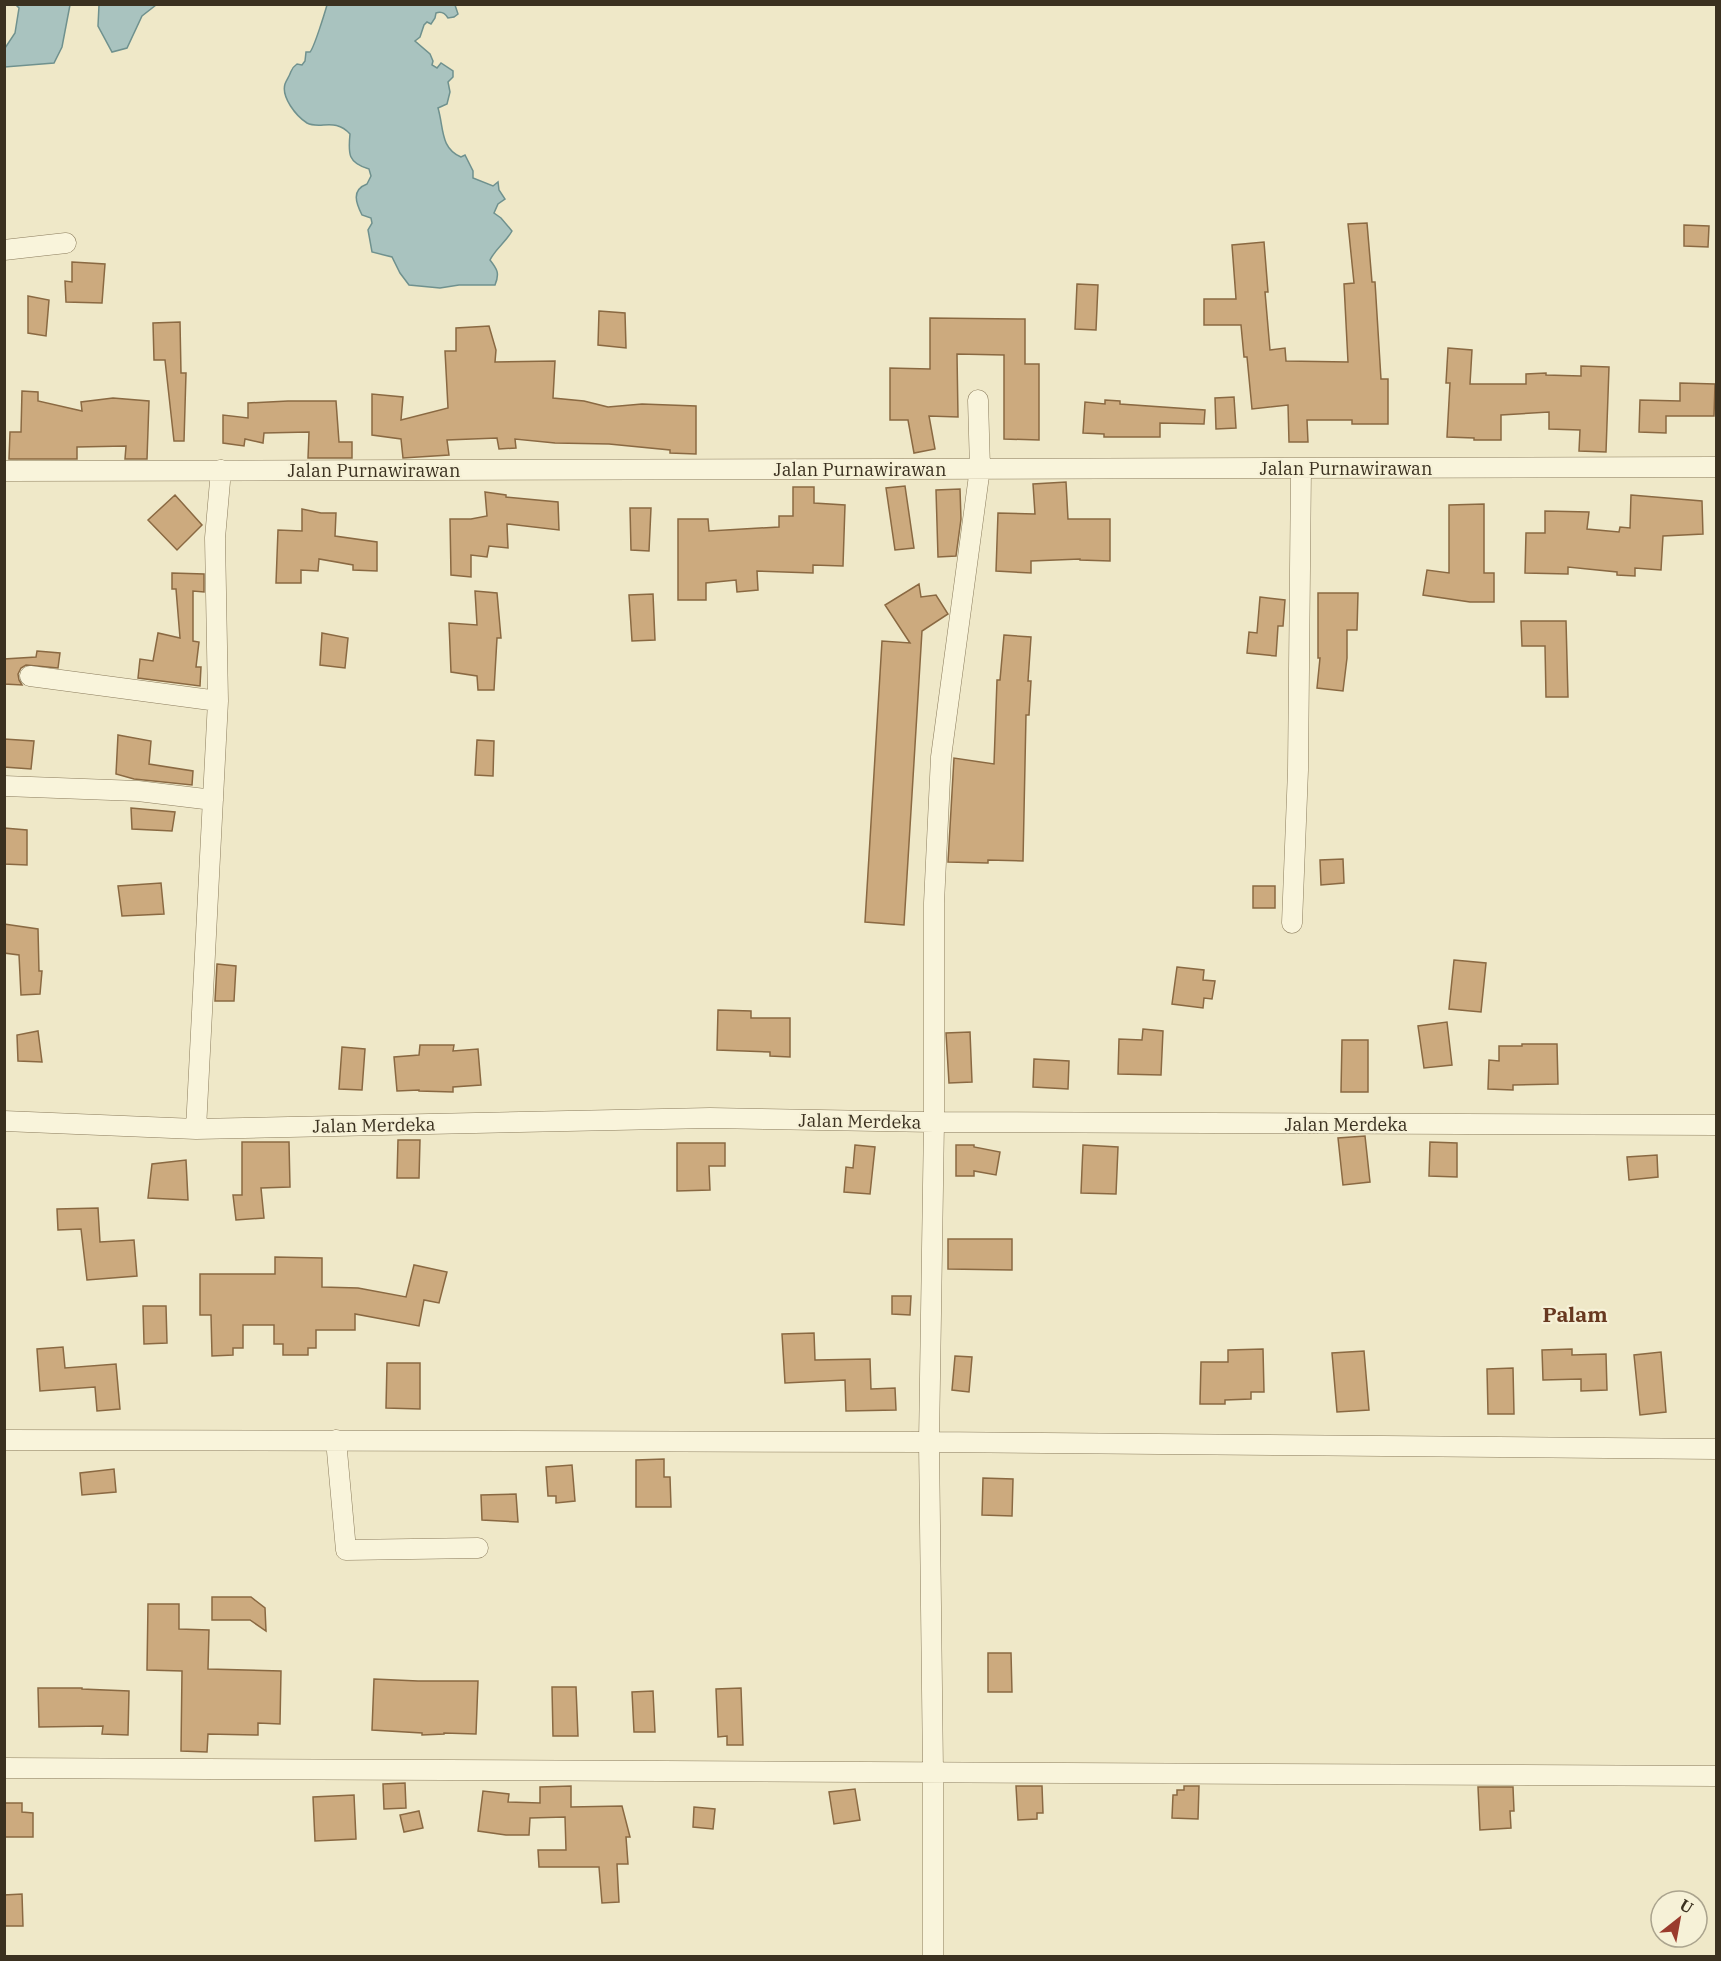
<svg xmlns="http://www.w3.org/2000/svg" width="1721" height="1961" viewBox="0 0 1721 1961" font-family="'IBM Plex Serif',serif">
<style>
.water{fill:#a9c3bf;stroke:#6f918e;stroke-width:1.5}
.building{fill:#ccaa7e;stroke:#8a6942;stroke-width:1.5}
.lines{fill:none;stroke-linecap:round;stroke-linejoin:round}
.minor-casing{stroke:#8b7c5d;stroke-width:21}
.minor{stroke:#f9f4db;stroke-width:20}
.labels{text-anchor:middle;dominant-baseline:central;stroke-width:4.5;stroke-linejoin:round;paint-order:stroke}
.street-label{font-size:18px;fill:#3b3120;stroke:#f6f1d7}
.quarter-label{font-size:21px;font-weight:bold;fill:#683920;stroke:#f6f1d7}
</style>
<rect width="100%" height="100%" fill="#efe8c8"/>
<!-- water -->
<path class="water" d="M 16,5 L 70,5 L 62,47 L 54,63 L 5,67 L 5,48 L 15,33 L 19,8 Z
M 99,5 L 99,4 L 156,5 L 142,16 L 127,48 L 112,52 L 98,26 Z
M 327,5 L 455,5 L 458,14 L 454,17 L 448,18 C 445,13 441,11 436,13 L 435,18 L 431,24 L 427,22 L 424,25 L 420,37 L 415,41 L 430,54 L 433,61 L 432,65 L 437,68 L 441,63 L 453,71 L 453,77 L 448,82 L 450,92 L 447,104 L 438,108 C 444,128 440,148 461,157 L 465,155 L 473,171 L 473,178 L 493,186 L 498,182 L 499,190 L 505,199 L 498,204 L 494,213 L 501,218 L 512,231 C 506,242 496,248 490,260 C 497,269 500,273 495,285 L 459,285 L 440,288 L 409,285 L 400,273 L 392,257 L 372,252 L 368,230 L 372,223 L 371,218 L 362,215 C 356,203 351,190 367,184 L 371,176 L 369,169 C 348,163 348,154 350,134 C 335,117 320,130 307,123 C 296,116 281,97 285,84 C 286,81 288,78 289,76 C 292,70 291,68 297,64 L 302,65 L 305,61 L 306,52 L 310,52 C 314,48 325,12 327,5 Z"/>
<!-- building -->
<path class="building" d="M 1367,223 L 1372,282 L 1375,282 L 1381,379 L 1388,379 L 1388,424 L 1352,424 L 1352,420 L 1307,420 L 1308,442 L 1289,442 L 1288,405 L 1252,409 L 1247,357 L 1244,357 L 1241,325 L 1204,325 L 1204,299 L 1236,299 L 1232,245 L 1264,242 L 1268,292 L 1265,292 L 1270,350 L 1285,348 L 1286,361 L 1348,362 L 1344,284 L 1354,283 L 1348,224 Z
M 1684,225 L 1709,226 L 1708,247 L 1684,246 Z
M 72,262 L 105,264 L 102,303 L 66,302 L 65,281 L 72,282 Z
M 1077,284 L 1098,285 L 1096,330 L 1075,329 Z
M 28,296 L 49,300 L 46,336 L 28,333 Z
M 599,311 L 625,313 L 626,348 L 598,345 Z
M 930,318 L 1025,319 L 1025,364 L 1039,364 L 1039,440 L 1004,439 L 1004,355 L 957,354 L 958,417 L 929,416 L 935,449 L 914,453 L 908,420 L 890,420 L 890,368 L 930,369 Z
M 180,322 L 181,373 L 186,373 L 184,441 L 174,441 L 165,360 L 154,360 L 153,323 Z
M 489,326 L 496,350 L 495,362 L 555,361 L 553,398 L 584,401 L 608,407 L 642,404 L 696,406 L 696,454 L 670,453 L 670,450 L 609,444 L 555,443 L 515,439 L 516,448 L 499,449 L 497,438 L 447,440 L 449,455 L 403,458 L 401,439 L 372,435 L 372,394 L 403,397 L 401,420 L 448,408 L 445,351 L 456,351 L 456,328 Z
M 1448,348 L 1472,350 L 1470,384 L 1526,384 L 1526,374 L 1546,373 L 1546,375 L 1581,376 L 1581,366 L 1609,367 L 1606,452 L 1579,451 L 1580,430 L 1549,429 L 1549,412 L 1501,415 L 1501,440 L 1474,440 L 1474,438 L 1447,437 L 1450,383 L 1446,383 Z
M 1680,383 L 1715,384 L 1714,416 L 1666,416 L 1666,433 L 1639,432 L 1640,400 L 1680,401 Z
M 22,391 L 38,392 L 38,401 L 82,411 L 81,402 L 113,398 L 149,401 L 147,459 L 125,459 L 126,446 L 77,447 L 77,459 L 9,459 L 10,432 L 21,432 Z
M 1234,397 L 1236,428 L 1216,429 L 1215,398 Z
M 1105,400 L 1120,401 L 1120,404 L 1205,410 L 1204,424 L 1160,423 L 1160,437 L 1104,437 L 1104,434 L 1083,433 L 1085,402 L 1105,404 Z
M 288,401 L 336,401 L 339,442 L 352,442 L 352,458 L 308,458 L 309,432 L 264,433 L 263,443 L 245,439 L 244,446 L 223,443 L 223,415 L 248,418 L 248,403 Z
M 1066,482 L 1068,519 L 1110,519 L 1110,561 L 1080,560 L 1080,559 L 1031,561 L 1031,573 L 996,571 L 998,513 L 1035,514 L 1033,484 Z
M 905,486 L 914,548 L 895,550 L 886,488 Z
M 793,487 L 814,487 L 814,503 L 845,505 L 843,566 L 813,565 L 813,573 L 757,571 L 758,590 L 737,592 L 736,580 L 706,583 L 706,600 L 678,600 L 678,519 L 708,519 L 709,531 L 779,527 L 779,516 L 793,516 Z
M 960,489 L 961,519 L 956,556 L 938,557 L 936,490 Z
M 485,492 L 506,495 L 506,497 L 558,502 L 559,530 L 507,524 L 508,548 L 489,546 L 487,557 L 471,555 L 471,577 L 451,575 L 450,519 L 471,519 L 487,516 Z
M 175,495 L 202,525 L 177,550 L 148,520 Z
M 1631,495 L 1702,501 L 1703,534 L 1663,536 L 1661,570 L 1635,568 L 1635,576 L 1617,575 L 1617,572 L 1568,567 L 1568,574 L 1525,573 L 1526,533 L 1545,533 L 1545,511 L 1589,512 L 1587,529 L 1619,532 L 1620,527 L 1630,528 Z
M 1484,504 L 1484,573 L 1494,573 L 1494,602 L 1470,602 L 1423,595 L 1427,570 L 1449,573 L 1449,505 Z
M 630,508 L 651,508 L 649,551 L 631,550 Z
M 302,509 L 321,513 L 336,513 L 335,536 L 377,542 L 377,571 L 353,570 L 353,565 L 319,559 L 318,571 L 301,570 L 301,583 L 276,583 L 278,530 L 302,531 Z
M 172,573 L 204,574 L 204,592 L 193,591 L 193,641 L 199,642 L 196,667 L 201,667 L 200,686 L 138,678 L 140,659 L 153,661 L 158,633 L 180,638 L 176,589 L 172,589 Z
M 919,584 L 921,597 L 936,595 L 948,614 L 922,631 L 904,925 L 865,922 L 882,641 L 910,643 L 885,605 Z
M 475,591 L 497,593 L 501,638 L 497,638 L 494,690 L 478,690 L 477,676 L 451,672 L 449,623 L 477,625 Z
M 1318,593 L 1358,593 L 1357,630 L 1347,630 L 1347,658 L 1343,691 L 1317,688 L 1320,658 L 1318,658 Z
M 653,594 L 655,640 L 632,641 L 629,595 Z
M 1260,597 L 1285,600 L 1283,626 L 1278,626 L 1276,656 L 1247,653 L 1249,632 L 1257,633 Z
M 1521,621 L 1566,621 L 1568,697 L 1546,697 L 1545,646 L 1522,646 Z
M 322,633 L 348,638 L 345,668 L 320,665 Z
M 1004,635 L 1031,637 L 1028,681 L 1031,681 L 1029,715 L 1026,715 L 1023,861 L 988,860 L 988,863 L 948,862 L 954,758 L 994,764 L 997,680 L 1000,680 Z
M 37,651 L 60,653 L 58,668 L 26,665 L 21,668 L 18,674 L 19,680 L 22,685 L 4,684 L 4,659 L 36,657 Z
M 118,735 L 151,741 L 149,764 L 193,771 L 192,785 L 134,779 L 116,774 Z
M 4,739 L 34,741 L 31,769 L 4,767 Z
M 477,740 L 494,741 L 493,776 L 475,775 Z
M 131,808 L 175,812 L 172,831 L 132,829 Z
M 4,828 L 27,830 L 27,865 L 4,864 Z
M 1343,859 L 1344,883 L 1321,885 L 1320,860 Z
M 161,883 L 164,914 L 122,916 L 118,886 Z
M 1253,886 L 1275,886 L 1275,908 L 1253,908 Z
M 4,924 L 38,929 L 39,971 L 42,971 L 40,994 L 21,995 L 19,955 L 4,953 Z
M 1454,960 L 1486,963 L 1481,1012 L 1449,1009 Z
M 217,964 L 236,966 L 234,1001 L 215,1001 Z
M 1177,967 L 1204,970 L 1203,980 L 1215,981 L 1212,999 L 1204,998 L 1203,1008 L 1172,1004 Z
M 718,1010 L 751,1011 L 751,1018 L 790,1018 L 790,1057 L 770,1056 L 770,1052 L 717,1050 Z
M 1447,1022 L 1452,1065 L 1424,1068 L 1418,1026 Z
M 1143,1029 L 1163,1031 L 1161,1075 L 1118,1074 L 1119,1039 L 1142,1040 Z
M 38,1031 L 42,1062 L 18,1061 L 17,1035 Z
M 970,1032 L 972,1082 L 949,1083 L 946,1033 Z
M 1342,1040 L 1368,1040 L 1368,1092 L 1341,1092 Z
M 1522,1044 L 1557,1044 L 1558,1084 L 1513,1085 L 1513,1090 L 1488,1089 L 1489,1060 L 1499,1061 L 1499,1046 L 1522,1046 Z
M 420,1045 L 454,1045 L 453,1051 L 478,1049 L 481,1085 L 453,1087 L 453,1092 L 419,1091 L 419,1090 L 397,1091 L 394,1057 L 419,1055 Z
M 342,1047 L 365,1049 L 362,1090 L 339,1089 Z
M 1034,1059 L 1069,1061 L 1068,1089 L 1033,1087 Z
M 1365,1136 L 1370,1182 L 1343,1185 L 1338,1138 Z
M 398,1140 L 420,1140 L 419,1178 L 397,1178 Z
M 242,1142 L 289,1142 L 290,1187 L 261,1188 L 264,1218 L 236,1220 L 233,1195 L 242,1195 Z
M 1430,1142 L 1457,1143 L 1457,1177 L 1429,1176 Z
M 677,1143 L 725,1143 L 725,1166 L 709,1166 L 710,1190 L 677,1191 Z
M 855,1145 L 875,1147 L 870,1194 L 844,1192 L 846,1167 L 853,1168 Z
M 956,1145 L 974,1145 L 974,1147 L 1000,1152 L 996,1175 L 974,1171 L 974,1176 L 956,1176 Z
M 1083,1145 L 1118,1147 L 1116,1194 L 1081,1193 Z
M 1657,1155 L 1658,1177 L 1629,1180 L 1627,1157 Z
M 186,1160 L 188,1200 L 148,1198 L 152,1164 Z
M 98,1208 L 100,1242 L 134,1240 L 137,1276 L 87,1280 L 81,1229 L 58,1230 L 57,1209 Z
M 948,1239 L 1012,1239 L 1012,1270 L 948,1269 Z
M 275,1257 L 322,1258 L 322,1287 L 358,1288 L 406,1297 L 414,1265 L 447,1272 L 439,1303 L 424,1300 L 419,1326 L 355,1314 L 355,1330 L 316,1330 L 316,1348 L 308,1348 L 308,1355 L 283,1355 L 283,1344 L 274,1344 L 274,1325 L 243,1325 L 243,1348 L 233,1348 L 233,1355 L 212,1356 L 211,1315 L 200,1315 L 200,1274 L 275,1274 Z
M 892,1296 L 911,1296 L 910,1315 L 892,1314 Z
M 143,1306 L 166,1306 L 167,1343 L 144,1344 Z
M 814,1333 L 815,1360 L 870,1359 L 871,1389 L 895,1388 L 896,1410 L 846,1411 L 845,1380 L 785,1383 L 782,1334 Z
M 63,1347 L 65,1368 L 116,1364 L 120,1409 L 97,1411 L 95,1387 L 40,1391 L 37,1349 Z
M 1263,1349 L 1264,1392 L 1251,1392 L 1251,1399 L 1225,1400 L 1225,1404 L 1200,1404 L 1201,1362 L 1228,1362 L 1228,1350 Z
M 1572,1349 L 1572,1355 L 1606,1354 L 1607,1390 L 1581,1391 L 1581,1379 L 1543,1380 L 1542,1350 Z
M 1364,1351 L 1369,1410 L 1337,1412 L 1332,1353 Z
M 1661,1352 L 1666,1412 L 1640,1415 L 1634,1355 Z
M 955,1356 L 972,1357 L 969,1392 L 952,1390 Z
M 387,1363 L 420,1363 L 420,1409 L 386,1408 Z
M 1513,1368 L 1514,1414 L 1488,1414 L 1487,1369 Z
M 664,1459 L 664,1477 L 670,1477 L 671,1507 L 636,1507 L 636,1460 Z
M 572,1465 L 575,1501 L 556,1503 L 556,1496 L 548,1496 L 546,1467 Z
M 114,1469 L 116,1492 L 82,1495 L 80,1473 Z
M 983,1478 L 1013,1479 L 1012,1516 L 982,1515 Z
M 516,1494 L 518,1522 L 482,1520 L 481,1495 Z
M 212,1597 L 251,1597 L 265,1608 L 266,1631 L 250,1620 L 212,1620 Z
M 148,1604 L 179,1604 L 179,1629 L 209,1630 L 208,1669 L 281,1671 L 280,1724 L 258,1723 L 258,1735 L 208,1734 L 207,1752 L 181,1751 L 182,1671 L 147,1670 Z
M 988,1653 L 1011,1653 L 1012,1692 L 988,1692 Z
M 374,1679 L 418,1681 L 478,1681 L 476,1734 L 444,1733 L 444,1734 L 422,1735 L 422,1733 L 372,1730 Z
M 552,1687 L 576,1687 L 578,1736 L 553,1736 Z
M 38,1688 L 82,1688 L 82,1689 L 129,1691 L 128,1735 L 102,1734 L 103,1726 L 39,1727 Z
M 741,1688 L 743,1745 L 727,1745 L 727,1736 L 718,1737 L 716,1689 Z
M 653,1691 L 655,1732 L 634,1732 L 632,1692 Z
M 405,1783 L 406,1808 L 384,1809 L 383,1784 Z
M 571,1786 L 571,1807 L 622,1806 L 630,1837 L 626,1837 L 628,1864 L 617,1864 L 619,1902 L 602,1903 L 599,1867 L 539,1867 L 538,1850 L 566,1850 L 565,1817 L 530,1818 L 529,1835 L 506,1835 L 478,1831 L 483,1791 L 509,1794 L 508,1802 L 540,1803 L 540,1787 Z
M 1016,1786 L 1042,1786 L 1043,1813 L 1037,1813 L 1037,1819 L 1018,1820 Z
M 1184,1786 L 1199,1786 L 1198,1819 L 1172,1818 L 1173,1795 L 1177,1795 L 1177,1790 L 1184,1790 Z
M 1478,1787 L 1513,1787 L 1514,1811 L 1510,1811 L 1511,1828 L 1480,1830 Z
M 855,1789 L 860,1820 L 834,1824 L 829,1792 Z
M 354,1795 L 356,1839 L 315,1841 L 313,1797 Z
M 4,1803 L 22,1803 L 22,1812 L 33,1813 L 33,1837 L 4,1837 Z
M 694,1807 L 715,1809 L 713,1829 L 693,1827 Z
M 419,1811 L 423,1828 L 404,1832 L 400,1815 Z
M 22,1894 L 23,1926 L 4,1926 L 4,1895 Z"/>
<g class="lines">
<!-- minor casing -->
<g class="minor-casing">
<path id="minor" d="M 4,250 L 66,243
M 4,471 L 1716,467
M 30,676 L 218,701
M 4,786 L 138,791 L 213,800
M 1292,923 L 1298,770 L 1301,468
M 4,1121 L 196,1129 L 710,1118 L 934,1122 L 1716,1125
M 196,1129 L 218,701 L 215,538 L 221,470
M 4,1440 L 929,1442 L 1716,1449
M 336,1440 L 346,1550 L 478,1548
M 4,1768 L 1716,1776
M 933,1956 L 933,1771 L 929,1442 L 934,1122 L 934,903 L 941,757 L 980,468 L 978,400"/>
</g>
<!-- minor -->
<use href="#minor" class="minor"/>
</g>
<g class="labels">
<!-- street labels -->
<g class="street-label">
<text x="1346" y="468">Jalan Purnawirawan</text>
<text x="860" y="469">Jalan Purnawirawan</text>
<text x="374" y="470">Jalan Purnawirawan</text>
<text transform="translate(860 1121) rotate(1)">Jalan Merdeka</text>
<text x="1346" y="1124">Jalan Merdeka</text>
<text transform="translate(374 1125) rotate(-1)">Jalan Merdeka</text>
</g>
<!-- quarter labels -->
<g class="quarter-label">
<text x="1575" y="1314">Palam</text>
</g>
</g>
<!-- border -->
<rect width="1721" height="1961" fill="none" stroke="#3b3120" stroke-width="12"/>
<!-- north arrow -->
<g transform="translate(1679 1919) rotate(31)"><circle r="28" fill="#f6f1d7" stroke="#aba48e" stroke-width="1.5"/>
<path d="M0-4.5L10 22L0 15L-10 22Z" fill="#9a3b2d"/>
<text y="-9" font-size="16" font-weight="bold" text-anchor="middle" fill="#3b3120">U</text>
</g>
</svg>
